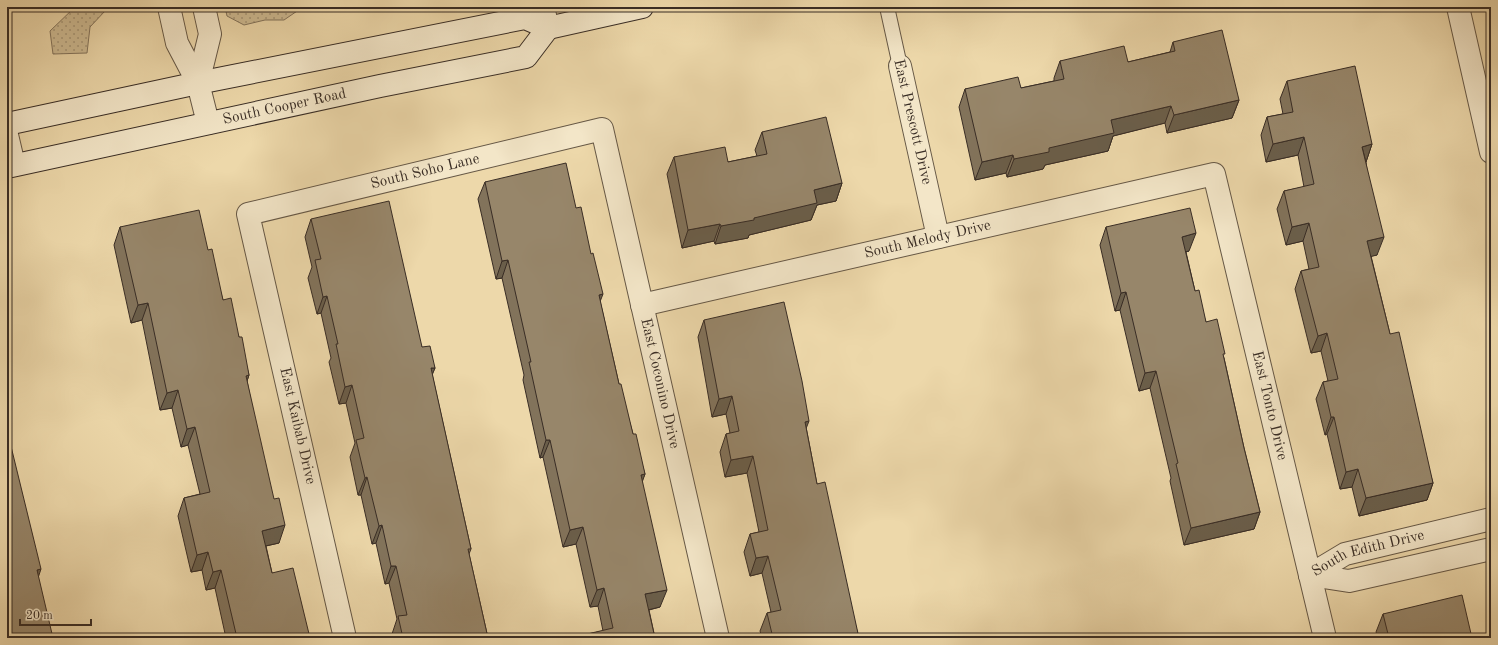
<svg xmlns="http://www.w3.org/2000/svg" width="1498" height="645" viewBox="0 0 1498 645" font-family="'Old Standard TT',serif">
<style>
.green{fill:url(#green-dots);stroke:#84745c}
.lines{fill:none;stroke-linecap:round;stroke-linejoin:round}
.service-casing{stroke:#665846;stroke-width:16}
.minor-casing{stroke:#665846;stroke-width:24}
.secondary-casing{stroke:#392d25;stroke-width:24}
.service{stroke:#f3e6c8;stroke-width:14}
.minor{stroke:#f3e6c8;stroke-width:22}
.secondary{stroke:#f3e6c8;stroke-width:22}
.wall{fill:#82735b;stroke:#392d25}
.shaded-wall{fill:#6a5e4a;stroke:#392d25}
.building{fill:#97866a;stroke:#392d25}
.labels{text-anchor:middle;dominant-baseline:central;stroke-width:3;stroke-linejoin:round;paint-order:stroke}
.street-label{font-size:15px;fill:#392d25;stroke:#f3e6c8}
</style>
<defs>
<pattern id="green-dots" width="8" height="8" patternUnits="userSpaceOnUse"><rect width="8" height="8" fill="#cebb93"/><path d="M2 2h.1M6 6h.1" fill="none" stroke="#a89878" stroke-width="1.8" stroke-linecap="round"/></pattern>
</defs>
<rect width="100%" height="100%" fill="#edd8aa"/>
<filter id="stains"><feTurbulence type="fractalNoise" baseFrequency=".005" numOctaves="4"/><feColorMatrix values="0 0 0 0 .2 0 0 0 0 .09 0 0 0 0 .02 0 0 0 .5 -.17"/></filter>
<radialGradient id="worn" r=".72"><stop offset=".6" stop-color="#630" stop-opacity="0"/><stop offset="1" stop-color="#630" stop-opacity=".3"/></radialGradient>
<!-- green -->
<path class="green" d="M 75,7 L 104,7 L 105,11 L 90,27 L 87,53 L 53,54 L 50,31 Z
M 225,7 L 303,7 L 284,20 L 265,20 L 244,25 L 227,16 Z"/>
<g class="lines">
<!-- service casing -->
<g class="service-casing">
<path id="service" d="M 887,7 L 900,66"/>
</g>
<!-- minor casing -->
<g class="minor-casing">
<g id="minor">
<path d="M 169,7 L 177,43 L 198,83 L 208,123"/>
<path d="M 543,7 L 548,28"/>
<path d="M 1458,7 L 1491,152"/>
<path d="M 900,66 L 938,237"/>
<path d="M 198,83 L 210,34 L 204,7"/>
<path d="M 7,135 L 14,165"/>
<path id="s1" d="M 642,305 L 1214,174 L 1325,638"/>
<path id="s2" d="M 1310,575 L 1345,554 L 1491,519"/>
<path d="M 1310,575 L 1349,581 L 1491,549"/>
<path id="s3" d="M 345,638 L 248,214 L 602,129 L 718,638"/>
</g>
</g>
<!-- secondary casing -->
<g class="secondary-casing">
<g id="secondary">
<path d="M 7,124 L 198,83 L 525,18 L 548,28 L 642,7"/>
<path id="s4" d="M 7,167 L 380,86 L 526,57 L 548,28"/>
</g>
</g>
<!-- service -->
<use href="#service" class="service"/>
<!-- minor -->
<use href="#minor" class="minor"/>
<!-- secondary -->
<use href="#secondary" class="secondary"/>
</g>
<!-- wall -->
<path class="wall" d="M 1173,42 L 1239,100 L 1232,118 L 1167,133 L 1165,123 L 1113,136 L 1108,151 L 1045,165 L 1043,169 L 1007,177 L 1006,173 L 975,180 L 959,107 L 965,89 L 1021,88 L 1054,81 L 1054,78 L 1060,61 L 1128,62 L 1170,52 Z
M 1287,81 L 1372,144 L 1366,162 L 1377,255 L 1371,256 L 1390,334 L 1433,483 L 1427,500 L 1359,516 L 1352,487 L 1340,489 L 1327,434 L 1325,435 L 1316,399 L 1323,382 L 1328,381 L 1321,351 L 1311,353 L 1295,289 L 1301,271 L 1309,269 L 1303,241 L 1286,245 L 1277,209 L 1284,191 L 1304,187 L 1298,155 L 1266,162 L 1261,135 L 1267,117 L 1283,114 L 1280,99 Z
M 762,132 L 842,183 L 836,201 L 817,205 L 811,220 L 749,235 L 748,238 L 715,244 L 714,241 L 682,248 L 667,174 L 674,157 L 728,162 L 757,156 L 755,150 Z
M 485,182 L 576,208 L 600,301 L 619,384 L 633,434 L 645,474 L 642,481 L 660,607 L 649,610 L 655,638 L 582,638 L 583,635 L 603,631 L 598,606 L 590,607 L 576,544 L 563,547 L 543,457 L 540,458 L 523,380 L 524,375 L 502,278 L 496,279 L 478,199 Z
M 311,219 L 422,347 L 435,368 L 432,374 L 471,549 L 469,554 L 488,638 L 393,638 L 392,634 L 397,619 L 389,583 L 385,584 L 376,543 L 372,544 L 361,495 L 358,495 L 350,457 L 355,443 L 346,403 L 339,404 L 329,362 L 331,358 L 321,313 L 317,314 L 308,278 L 312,267 L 305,237 Z
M 120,227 L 208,250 L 223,300 L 239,337 L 249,375 L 247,381 L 279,543 L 266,546 L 272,573 L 310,638 L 226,638 L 215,588 L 206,590 L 202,570 L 191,572 L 178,516 L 184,498 L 200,494 L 188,445 L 181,447 L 172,408 L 160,410 L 142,320 L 131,323 L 114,245 Z
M 1106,227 L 1189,251 L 1186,252 L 1195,291 L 1206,322 L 1224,358 L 1244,448 L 1260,512 L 1254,529 L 1184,545 L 1170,481 L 1171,478 L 1150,388 L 1139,391 L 1120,310 L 1115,311 L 1100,245 Z
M 704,320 L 806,427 L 817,484 L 859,638 L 762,638 L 760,631 L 767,613 L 771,612 L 762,573 L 750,576 L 744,552 L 750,534 L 759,532 L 747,473 L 725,477 L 720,452 L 726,434 L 730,433 L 726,414 L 712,417 L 698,337 Z
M 1383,614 L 1472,638 L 1378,638 L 1376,632 Z"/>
<!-- shaded-wall -->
<path class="shaded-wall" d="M 1239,100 L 1232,118 L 1167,133 L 1174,115 Z
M 1171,106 L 1165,123 L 1113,136 L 1108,151 L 1045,165 L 1043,169 L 1007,177 L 1014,159 L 1111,120 Z
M 1304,137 L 1298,155 L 1266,162 L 1273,144 Z
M 1372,144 L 1366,162 L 1362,147 Z
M 1013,155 L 1006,173 L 975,180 L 982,162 Z
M 842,183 L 836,201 L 817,205 L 811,220 L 749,235 L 748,238 L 715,244 L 721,226 L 754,218 L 814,190 Z
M 1309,223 L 1303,241 L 1286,245 L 1292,227 Z
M 720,224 L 714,241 L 682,248 L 688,230 Z
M 1196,233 L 1189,251 L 1176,254 L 1182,237 Z
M 1384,237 L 1377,255 L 1361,259 L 1367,241 Z
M 508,260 L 502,278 L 496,279 L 502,261 Z
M 1126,292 L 1120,310 L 1115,311 L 1121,293 Z
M 603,294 L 596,312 L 599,295 Z
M 327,296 L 321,313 L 317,314 L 323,297 Z
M 148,303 L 142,320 L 131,323 L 138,305 Z
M 1327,333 L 1321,351 L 1311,353 L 1318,336 Z
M 431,368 L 435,368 L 428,385 Z
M 1156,371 L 1150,388 L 1139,391 L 1145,373 Z
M 249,375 L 243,393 L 246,376 Z
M 352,385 L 346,403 L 339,404 L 345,387 Z
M 178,390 L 172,408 L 160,410 L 167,393 Z
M 732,396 L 726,414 L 712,417 L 719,399 Z
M 1331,417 L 1334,417 L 1327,434 L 1325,435 Z
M 809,421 L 802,439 L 805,422 Z
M 195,427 L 188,445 L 181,447 L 187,429 Z
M 546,440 L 550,440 L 543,457 L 540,458 Z
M 753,456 L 747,473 L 725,477 L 731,460 Z
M 1358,469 L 1352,487 L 1340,489 L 1346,472 Z
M 645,474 L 639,491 L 641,475 Z
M 367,477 L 361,495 L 358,495 L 365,478 Z
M 1433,483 L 1427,500 L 1359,516 L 1366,498 Z
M 1260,512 L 1254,529 L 1184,545 L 1191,528 Z
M 285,525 L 279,543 L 256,548 L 262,531 Z
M 382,525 L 376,543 L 372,544 L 379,526 Z
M 583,527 L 576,544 L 563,547 L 570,530 Z
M 208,552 L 202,570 L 191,572 L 197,555 Z
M 768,556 L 762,573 L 750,576 L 756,558 Z
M 391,566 L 396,566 L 389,583 L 385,584 Z
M 41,569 L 35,587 L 37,570 Z
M 221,570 L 215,588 L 206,590 L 213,572 Z
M 604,588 L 598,606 L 590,607 L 597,590 Z
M 667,590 L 660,607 L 639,612 L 645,594 Z"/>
<!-- building -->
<path class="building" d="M 1222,30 L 1239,100 L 1174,115 L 1171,106 L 1111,120 L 1114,133 L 1049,148 L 1049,152 L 1014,159 L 1013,155 L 982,162 L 965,89 L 1018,77 L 1021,88 L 1064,79 L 1060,61 L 1124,46 L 1128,62 L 1175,51 L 1173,42 Z
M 1355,66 L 1372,144 L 1362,147 L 1384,237 L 1367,241 L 1390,334 L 1399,332 L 1433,483 L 1366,498 L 1358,469 L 1346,472 L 1334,417 L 1331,417 L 1323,382 L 1338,379 L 1327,333 L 1318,336 L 1301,271 L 1319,267 L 1309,223 L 1292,227 L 1284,191 L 1314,184 L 1304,137 L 1273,144 L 1267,117 L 1293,112 L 1287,81 Z
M 826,117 L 842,183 L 814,190 L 817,203 L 754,218 L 754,220 L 721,226 L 720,224 L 688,230 L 674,157 L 725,147 L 728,162 L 767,154 L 762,132 Z
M 566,163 L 576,208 L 581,207 L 591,254 L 593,253 L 603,294 L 599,295 L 619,384 L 621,384 L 633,434 L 636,434 L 645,474 L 641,475 L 667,590 L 645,594 L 655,638 L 583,638 L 583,635 L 613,628 L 604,588 L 597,590 L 583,527 L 570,530 L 550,440 L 546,440 L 529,362 L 531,362 L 508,260 L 502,261 L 485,182 Z
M 389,201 L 422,347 L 430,346 L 435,368 L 431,368 L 471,549 L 468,549 L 488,638 L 403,638 L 398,616 L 407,615 L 396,566 L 391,566 L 382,525 L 379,526 L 367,477 L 365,478 L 356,440 L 364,438 L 352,385 L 345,387 L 336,344 L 338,344 L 327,296 L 323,297 L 315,260 L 321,259 L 311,219 Z
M 1190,208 L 1196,233 L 1182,237 L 1195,291 L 1199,290 L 1206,322 L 1217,319 L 1225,354 L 1223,354 L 1244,448 L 1260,512 L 1191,528 L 1176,464 L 1178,463 L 1156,371 L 1145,373 L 1126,292 L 1121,293 L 1106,227 Z
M 199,210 L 208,250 L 212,249 L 223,300 L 231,298 L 239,337 L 242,337 L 249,375 L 246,376 L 274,499 L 279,498 L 285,525 L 262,531 L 272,573 L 293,568 L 310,638 L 237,638 L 221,570 L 213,572 L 208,552 L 197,555 L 184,498 L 210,492 L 195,427 L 187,429 L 178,390 L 167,393 L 148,303 L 138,305 L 120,227 Z
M 784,302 L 802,381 L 809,421 L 805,422 L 817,484 L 825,482 L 859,638 L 773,638 L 767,613 L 781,610 L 768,556 L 756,558 L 750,534 L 768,530 L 753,456 L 731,460 L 726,434 L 739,431 L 732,396 L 719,399 L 704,320 Z
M 7,430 L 41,569 L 37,570 L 53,638 L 7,638 Z
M 1462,595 L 1472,638 L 1389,638 L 1383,614 Z
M 682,635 L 682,638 L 667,638 Z"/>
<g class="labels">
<!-- street labels -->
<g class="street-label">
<text stroke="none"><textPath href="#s4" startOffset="284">South Cooper Road</textPath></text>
<text transform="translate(912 122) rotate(77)">East Prescott Drive</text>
<text stroke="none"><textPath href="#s3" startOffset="617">South Soho Lane</textPath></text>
<text stroke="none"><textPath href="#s1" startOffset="293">South Melody Drive</textPath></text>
<text stroke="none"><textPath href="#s3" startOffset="1060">East Coconino Drive</textPath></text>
<text stroke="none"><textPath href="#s1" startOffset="825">East Tonto Drive</textPath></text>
<text transform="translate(297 426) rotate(77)">East Kaibab Drive</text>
<text stroke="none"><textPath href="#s2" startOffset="63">South Edith Drive</textPath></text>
</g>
</g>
<!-- margin -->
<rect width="1498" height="645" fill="none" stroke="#edd8aa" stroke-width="24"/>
<rect x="8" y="8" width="1482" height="629" fill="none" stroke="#392d25" stroke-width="2"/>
<rect x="12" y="12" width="1474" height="621" fill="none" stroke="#392d25"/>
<!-- scale -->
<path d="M20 619v6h71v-6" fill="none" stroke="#392d25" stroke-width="2"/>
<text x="26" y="619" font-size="12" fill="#392d25" stroke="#f3e6c8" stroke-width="3" paint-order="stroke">20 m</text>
<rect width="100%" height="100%" filter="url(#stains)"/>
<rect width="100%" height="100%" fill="url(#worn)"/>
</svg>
